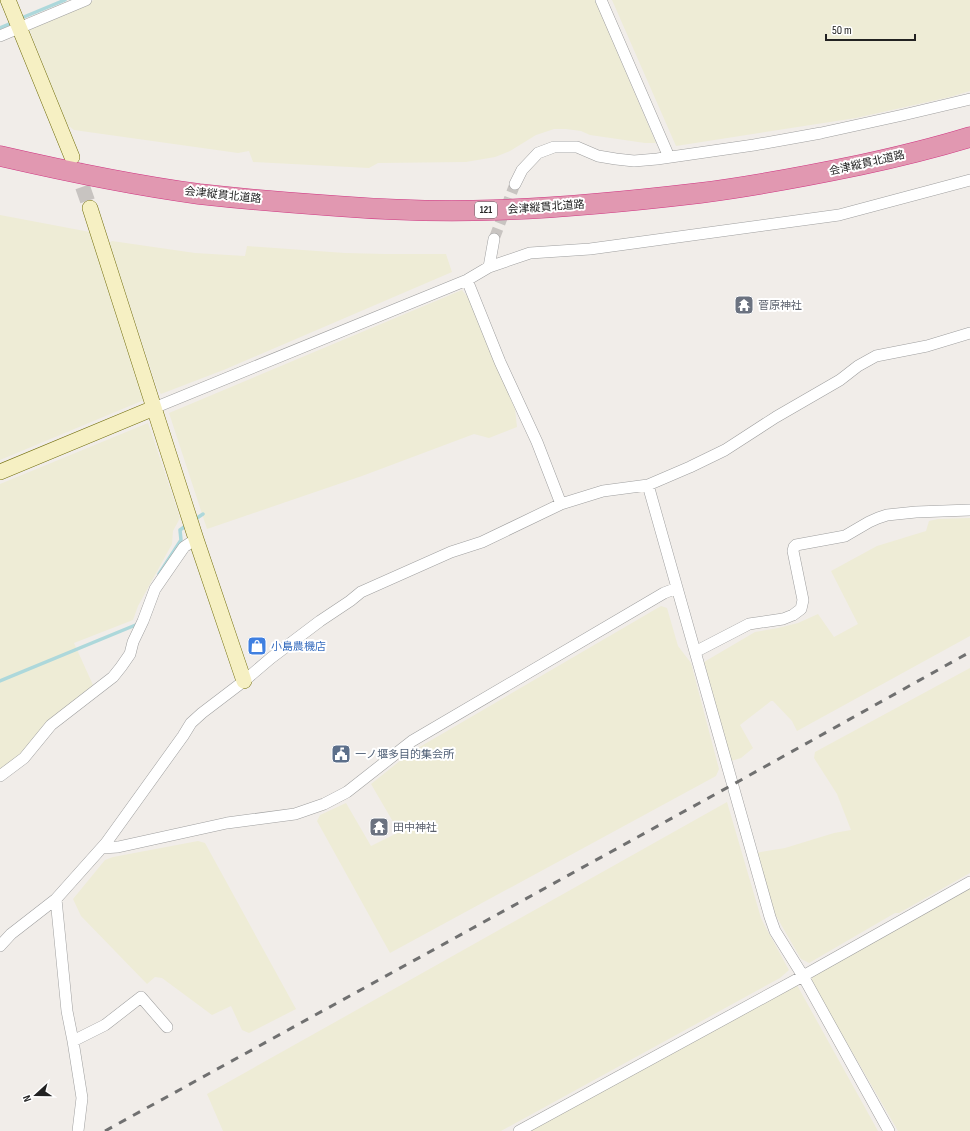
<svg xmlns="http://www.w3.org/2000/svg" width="970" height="1131" viewBox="0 0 970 1131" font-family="'Sofia Sans Condensed','Noto Sans JP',sans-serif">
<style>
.farmland{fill:#eeecd6}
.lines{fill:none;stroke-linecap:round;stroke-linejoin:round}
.stream{stroke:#add8db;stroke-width:3.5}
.street-tunnel{stroke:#c8c4c1;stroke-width:11;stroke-dasharray:11 5.5;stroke-linecap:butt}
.secondary-tunnel{stroke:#c8c4c1;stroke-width:15;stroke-dasharray:15 8;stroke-linecap:butt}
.street-casing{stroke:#9f9f9f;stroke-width:12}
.secondary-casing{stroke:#736f0e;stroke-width:16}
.highway-casing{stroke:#cf3682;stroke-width:21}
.street{stroke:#fff;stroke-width:11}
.secondary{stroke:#f6f0c3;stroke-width:15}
.highway{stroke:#e198b1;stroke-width:20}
.rail{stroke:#707070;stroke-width:3;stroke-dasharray:8 8;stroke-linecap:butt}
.labels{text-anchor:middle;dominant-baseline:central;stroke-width:4;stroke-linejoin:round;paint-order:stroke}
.shield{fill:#fff;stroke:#646464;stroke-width:1}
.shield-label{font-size:10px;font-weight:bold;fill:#222}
.street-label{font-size:11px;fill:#222;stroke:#fff}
.worship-label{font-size:11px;fill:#5b616d;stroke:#fff;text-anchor:start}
.shop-label{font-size:11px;fill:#366cbe;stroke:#fff;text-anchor:start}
.service-label{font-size:11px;fill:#4e5e75;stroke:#fff;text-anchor:start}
</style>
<rect width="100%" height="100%" fill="#f1ede9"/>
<!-- farmland -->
<path class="farmland" d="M 94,0 L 595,0 L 656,143 L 645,143 L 590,135 L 581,131 L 566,129 L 554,129 L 536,135 L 510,151 L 495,157 L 466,162 L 378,163 L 369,168 L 253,162 L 249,151 L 238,153 L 74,130 L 65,123 L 29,28 Z
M 612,0 L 970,0 L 970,91 L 950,97 L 856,118 L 676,146 Z
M 0,215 L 90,232 L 144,400 L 0,460 Z
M 112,241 L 195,253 L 245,256 L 247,246 L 345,253 L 385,254 L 446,254 L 452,272 L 226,369 L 161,394 L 157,388 L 109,243 Z
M 462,290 L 469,299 L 515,409 L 517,427 L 489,438 L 474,434 L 362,476 L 207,529 L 169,413 Z
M 148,423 L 180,518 L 173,531 L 172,544 L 138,606 L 133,620 L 74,643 L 93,685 L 60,713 L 23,754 L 0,772 L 0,484 Z
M 970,518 L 970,636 L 797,731 L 792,721 L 773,701 L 771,701 L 740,725 L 753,748 L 741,758 L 731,761 L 704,662 L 755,632 L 778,628 L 798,623 L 818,614 L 834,637 L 858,624 L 831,571 L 877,546 L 926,531 L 929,521 L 938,519 Z
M 661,606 L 667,608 L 678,646 L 691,663 L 719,769 L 716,776 L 390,953 L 317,821 L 320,815 L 346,803 L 371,846 L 399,832 L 371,784 L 411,752 Z
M 970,668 L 970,873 L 899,913 L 895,913 L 809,963 L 801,959 L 772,909 L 755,853 L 785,848 L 834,833 L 851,830 L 837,794 L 814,758 L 815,752 Z
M 727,802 L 761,918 L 766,928 L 789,970 L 780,978 L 501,1131 L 223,1131 L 207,1094 Z
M 198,841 L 205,843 L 296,1009 L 249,1033 L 242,1030 L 231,1006 L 212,1015 L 162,978 L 155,977 L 147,984 L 81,916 L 73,899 L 105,860 L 113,857 Z
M 970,887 L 970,1131 L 898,1131 L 811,981 L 813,975 Z
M 797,985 L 878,1131 L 530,1131 Z"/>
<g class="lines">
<!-- stream -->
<path class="stream" d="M 19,19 L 65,0
M 0,28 L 14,22
M 194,520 L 203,514
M 159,574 L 181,540 L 180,530 L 187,525
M 0,681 L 138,624 L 138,622"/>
<!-- street-tunnel -->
<path class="street-tunnel" d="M 494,239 L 515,184"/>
<!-- secondary-tunnel -->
<path class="secondary-tunnel" d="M 75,165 L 90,208"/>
<!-- street casing -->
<g class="street-casing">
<path id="street" d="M 601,0 L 669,157
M 0,36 L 86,0
M 515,184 L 522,170 L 538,153 L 554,147 L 577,147 L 598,156 L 616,159 L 634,161 L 657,159 L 754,145 L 821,133 L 903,115 L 970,99
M 489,267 L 530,253 L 590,249 L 839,215 L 970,180
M 467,280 L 500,362 L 537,442 L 561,504
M 154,408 L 467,280 L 489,267 L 494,239
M 648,485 L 770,917 L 775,931 L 803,976 L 889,1131
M 695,652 L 749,624 L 783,619 L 793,615 L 801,609 L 803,600 L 793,551 L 794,547 L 796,545 L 845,536 L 869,522 L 878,518 L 887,515 L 916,512 L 970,510
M 0,776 L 24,758 L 51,725 L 113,677 L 121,667 L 130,654 L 133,642 L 143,621 L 155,589 L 184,547 L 196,539
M 102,848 L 118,847 L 227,823 L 295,814 L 324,804 L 347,792 L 412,741 L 664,593 L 677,588
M 56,899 L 67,1011 L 73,1041 L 82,1098 L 78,1131
M 0,946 L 11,934 L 56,899 L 106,843 L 183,736 L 191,723 L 202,713 L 244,681 L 271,658 L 320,621 L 350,601 L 361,592 L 451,552 L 482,542 L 561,504 L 603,491 L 648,485 L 690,467 L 725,450 L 776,417 L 840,380 L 858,366 L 876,356 L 927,346 L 970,333
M 73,1041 L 105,1025 L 141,997 L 167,1027
M 519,1131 L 803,976 L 970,882"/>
</g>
<!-- secondary casing -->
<g class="secondary-casing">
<path id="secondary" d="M 8,0 L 72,157
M 90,208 L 196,539 L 244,681
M 0,472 L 154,408"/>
</g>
<!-- highway casing -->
<g class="highway-casing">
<path id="highway" d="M 0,156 C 65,171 132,185 199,194 C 244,199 290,203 336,206 C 388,210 441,212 494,210 C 563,208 632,201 700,193 C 754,186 807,176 860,165 C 897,157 934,148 970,137"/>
</g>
<!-- street -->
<use href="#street" class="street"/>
<!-- secondary -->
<use href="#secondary" class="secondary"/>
<!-- highway -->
<use href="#highway" class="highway"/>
<!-- rail -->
<path class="rail" d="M 105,1131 L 732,785 L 970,652"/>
</g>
<!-- icons -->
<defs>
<g id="temple-square" transform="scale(1)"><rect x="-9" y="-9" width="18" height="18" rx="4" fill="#6b7280" stroke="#fff"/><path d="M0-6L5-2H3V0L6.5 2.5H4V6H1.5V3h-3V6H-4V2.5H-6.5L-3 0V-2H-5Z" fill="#fff"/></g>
<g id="shop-square" transform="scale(1)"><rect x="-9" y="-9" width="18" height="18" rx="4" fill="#3f7fe0" stroke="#fff"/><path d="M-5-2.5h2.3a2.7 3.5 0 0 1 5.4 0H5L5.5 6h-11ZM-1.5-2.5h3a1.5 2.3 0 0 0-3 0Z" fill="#fff"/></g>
<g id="civic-square" transform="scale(1)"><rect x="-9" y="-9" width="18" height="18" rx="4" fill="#5c6f8a" stroke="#fff"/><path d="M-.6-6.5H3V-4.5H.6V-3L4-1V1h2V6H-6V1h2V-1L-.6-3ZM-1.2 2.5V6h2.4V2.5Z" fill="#fff"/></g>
</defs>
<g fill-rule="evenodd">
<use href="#temple-square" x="744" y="305"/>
<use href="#shop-square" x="257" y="646"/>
<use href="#civic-square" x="341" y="754"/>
<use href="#temple-square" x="379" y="827"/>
</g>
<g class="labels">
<!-- shield labels -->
<rect class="shield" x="475" y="202" width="22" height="16" rx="3"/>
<g class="shield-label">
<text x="486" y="210">121</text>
</g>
<!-- street labels -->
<g class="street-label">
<text transform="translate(867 163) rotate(-13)">会津縦貫北道路</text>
<text transform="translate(223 195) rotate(6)">会津縦貫北道路</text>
<text transform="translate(546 207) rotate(-4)">会津縦貫北道路</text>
</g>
<!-- worship labels -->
<g class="worship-label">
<text x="758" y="305">菅原神社</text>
<text x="393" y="827">田中神社</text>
</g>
<!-- shop labels -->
<g class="shop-label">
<text x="271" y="646">小島農機店</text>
</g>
<!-- service labels -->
<g class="service-label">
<text x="355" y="754">一ノ堰多目的集会所</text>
</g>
</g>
<!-- north arrow -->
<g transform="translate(36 1095) rotate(249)" stroke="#ffffff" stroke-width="3" paint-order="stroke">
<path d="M0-3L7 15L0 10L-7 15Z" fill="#222222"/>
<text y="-6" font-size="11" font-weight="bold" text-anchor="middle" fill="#222222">N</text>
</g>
<!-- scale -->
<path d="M826 34v6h89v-6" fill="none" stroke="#222222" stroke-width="2"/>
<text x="832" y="34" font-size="12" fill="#222222" stroke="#ffffff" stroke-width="3" paint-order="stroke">50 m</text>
</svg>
